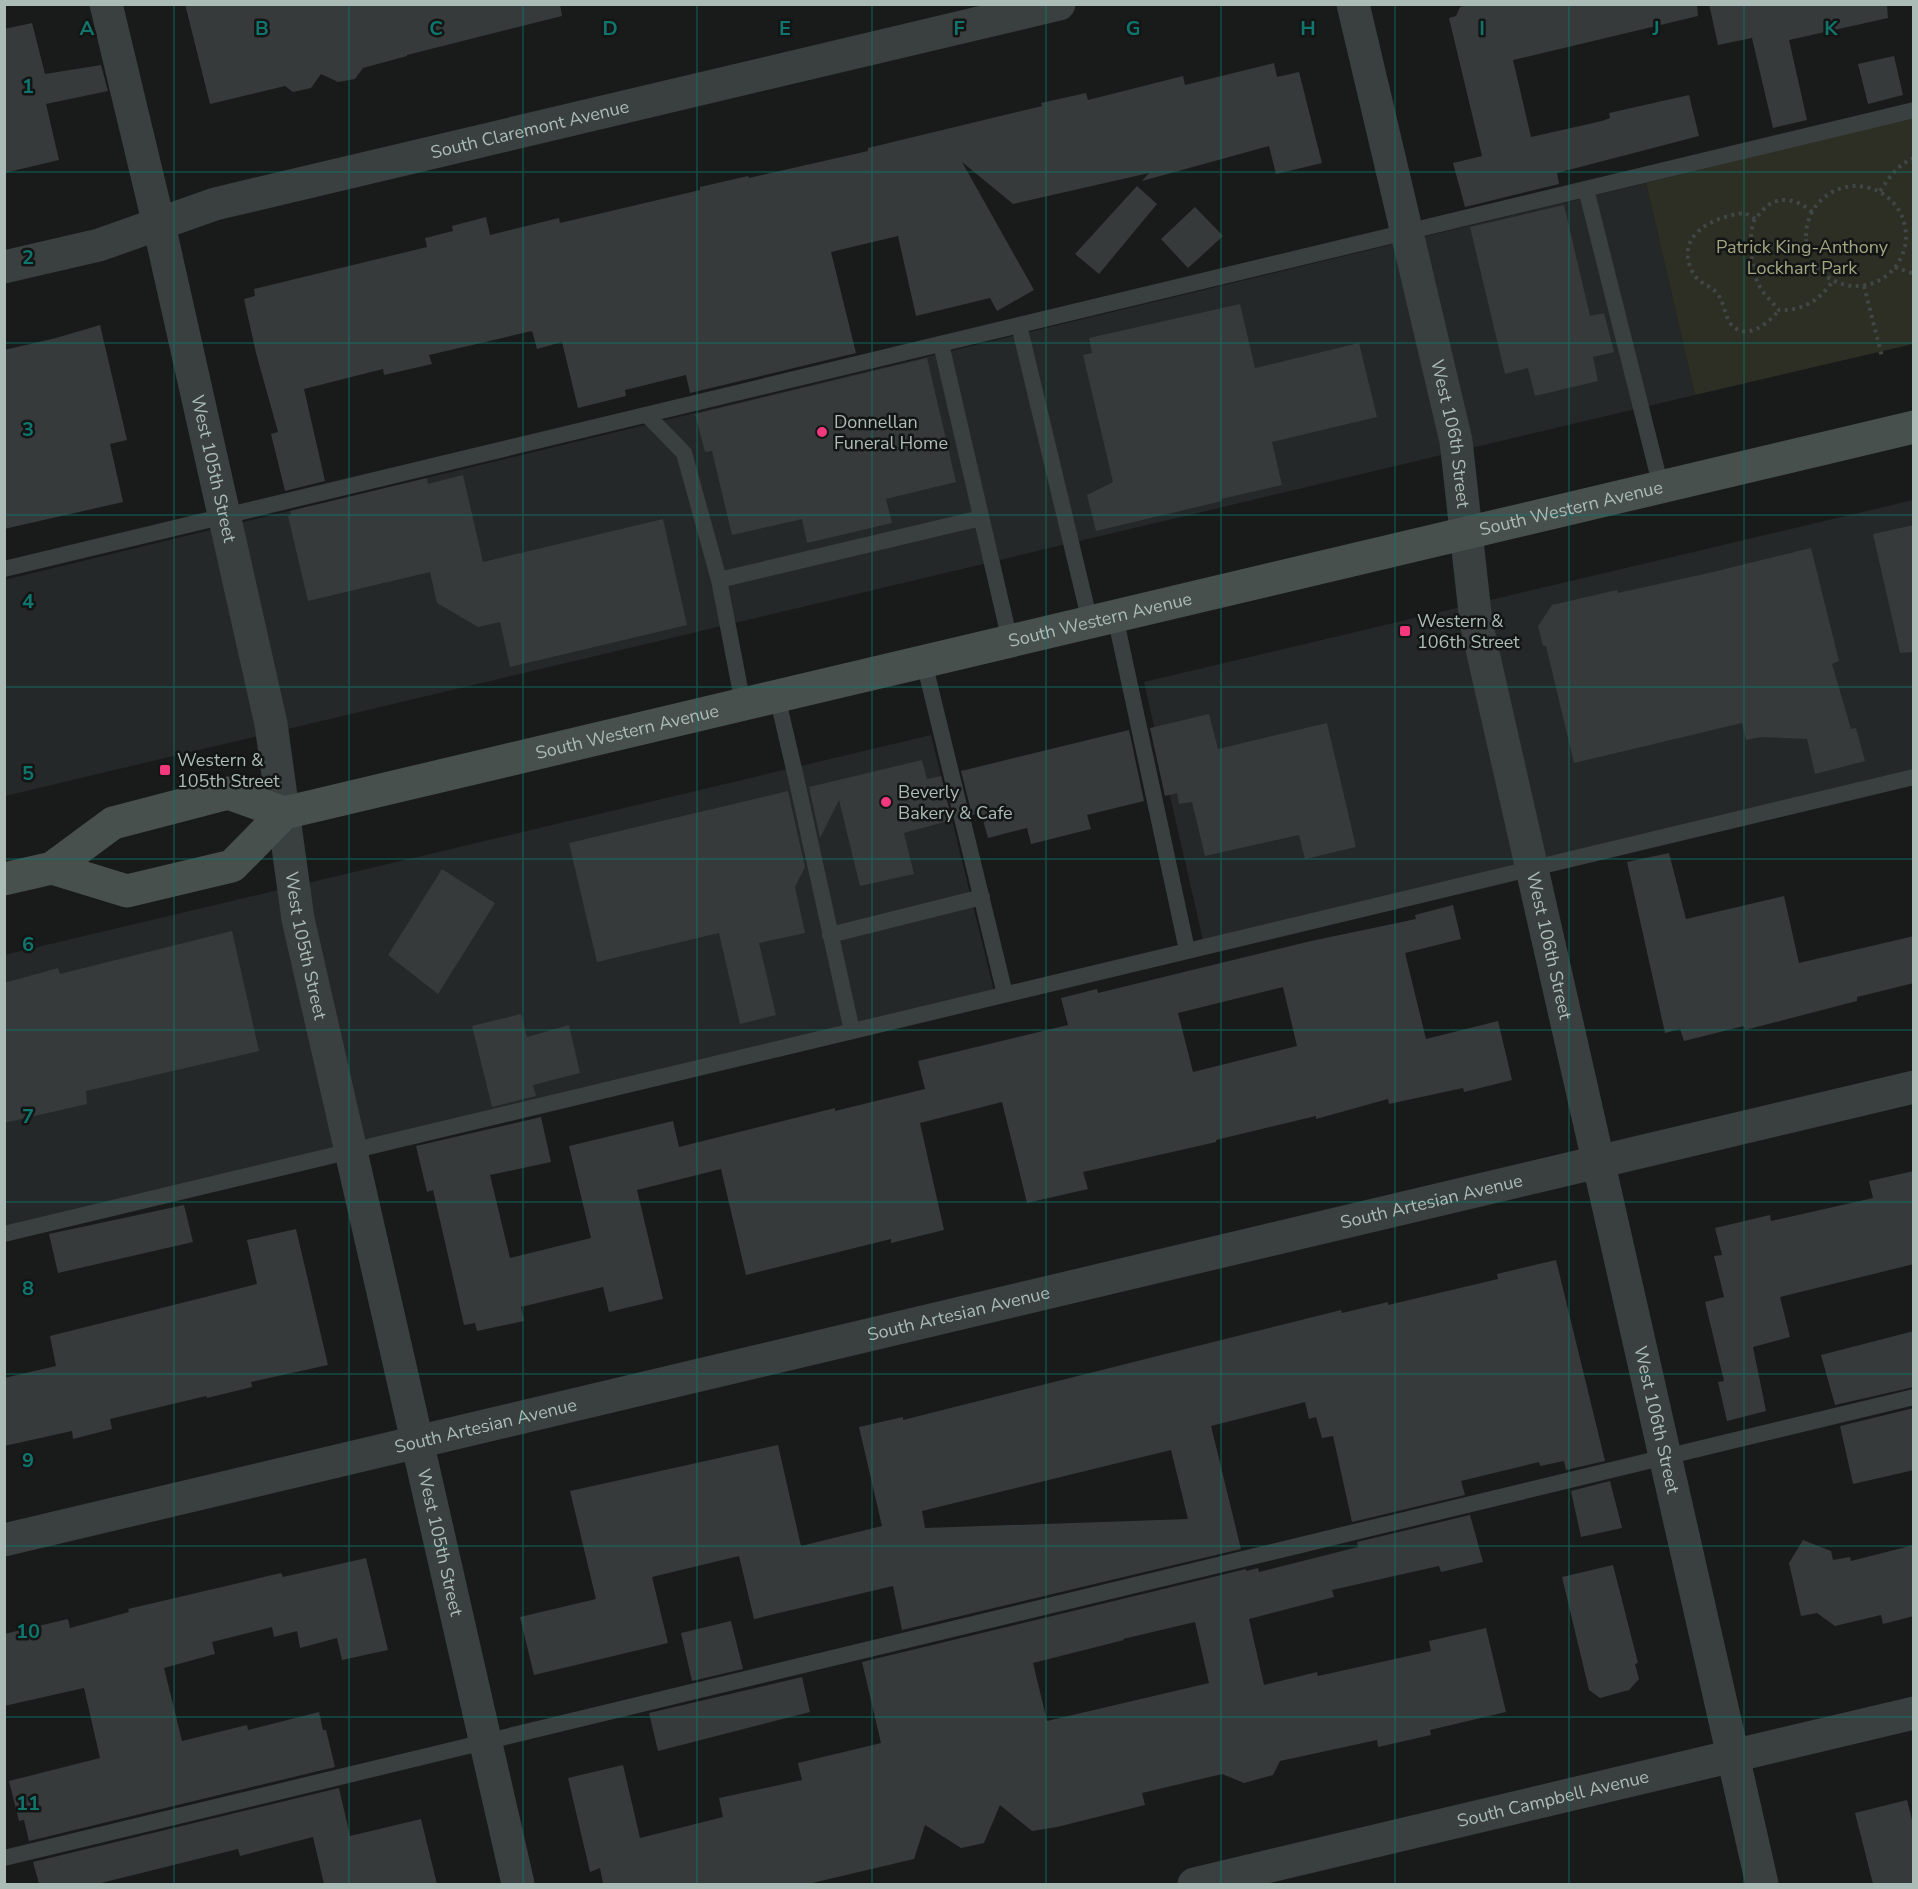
<svg xmlns="http://www.w3.org/2000/svg" width="1918" height="1889" viewBox="0 0 1918 1889" font-family="'Nunito Sans',sans-serif">
<style>
.built{fill:#252828}
.green{fill:#2d2e24}
.building{fill:#363a3a;fill-rule:evenodd}
.lines{fill:none;stroke-linecap:round;stroke-linejoin:round}
.path{stroke:#404745;stroke-width:4;stroke-dasharray:3 4.5;stroke-linecap:butt}
.lane{stroke:#3a403f;stroke-width:16}
.street{stroke:#3a403f;stroke-width:33}
.secondary{stroke:#48504e;stroke-width:33}
.grid{fill:none;stroke:#0f766e;stroke-width:1.5;stroke-opacity:0.55}
.poi-dot{fill:#f3387d;stroke:#141616;stroke-width:2}
.labels{text-anchor:middle;dominant-baseline:central;stroke-width:5;stroke-linejoin:round;paint-order:stroke}
.street-label{font-size:18px;fill:#abbbb5;stroke:#141616}
.park-label{font-size:18px;fill:#a4a682;stroke:#141616}
.poi-label{font-size:18px;fill:#abbbb5;stroke:#141616;text-anchor:start}
.grid-label{font-size:20px;text-anchor:middle;font-weight:bold;fill:#0f766e;stroke:#141616;stroke-width:5;stroke-linejoin:round;paint-order:stroke}
</style>
<rect width="100%" height="100%" fill="#191b1b"/>
<!-- built -->
<path class="built" d="M 1646,183 L 1695,395 L 5,796 L 4,580 Z
M 1913,500 L 1913,781 L 1205,949 L 1144,682 Z
M 931,735 L 994,991 L 5,1226 L 4,955 Z"/>
<!-- green -->
<path class="green" d="M 1913,117 L 1913,344 L 1695,395 L 1646,183 Z"/>
<!-- building -->
<path class="building" d="M 185,4 L 560,4 L 562,16 L 407,55 L 407,56 L 363,68 L 355,79 L 338,82 L 321,74 L 311,88 L 293,92 L 285,86 L 210,104 Z
M 1472,4 L 1697,4 L 1698,16 L 1513,60 L 1531,137 L 1602,121 L 1610,118 L 1609,113 L 1689,95 L 1699,136 L 1557,173 L 1559,184 L 1465,207 L 1453,163 L 1482,156 L 1449,18 L 1456,16 L 1460,7 Z
M 1709,4 L 1887,4 L 1888,18 L 1789,40 L 1807,120 L 1773,128 L 1752,38 L 1718,45 Z
M 32,23 L 45,74 L 101,65 L 108,91 L 46,104 L 59,160 L 4,173 L 4,29 Z
M 1894,56 L 1903,95 L 1868,104 L 1858,64 Z
M 1274,63 L 1277,77 L 1299,72 L 1322,163 L 1276,174 L 1269,146 L 1142,181 L 1149,173 L 1013,204 L 962,162 L 1034,290 L 997,311 L 990,298 L 916,316 L 898,236 L 831,252 L 856,353 L 690,393 L 686,375 L 625,390 L 626,396 L 578,408 L 562,342 L 537,349 L 532,331 L 429,355 L 432,364 L 384,375 L 383,369 L 304,389 L 325,481 L 285,491 L 271,434 L 278,432 L 256,353 L 244,299 L 255,296 L 254,289 L 427,247 L 425,238 L 453,231 L 452,226 L 486,217 L 490,235 L 559,218 L 560,223 L 700,190 L 700,187 L 748,176 L 749,178 L 868,151 L 868,148 L 1042,106 L 1041,103 L 1086,93 L 1088,100 L 1183,76 L 1185,85 Z
M 1137,186 L 1157,204 L 1099,274 L 1075,254 Z
M 1564,205 L 1590,316 L 1604,313 L 1614,352 L 1593,357 L 1598,381 L 1535,396 L 1528,368 L 1505,374 L 1470,227 Z
M 1195,207 L 1223,236 L 1188,268 L 1161,239 Z
M 1240,304 L 1255,368 L 1359,343 L 1377,417 L 1272,442 L 1282,485 L 1221,499 L 1222,501 L 1096,531 L 1087,495 L 1113,482 L 1083,355 L 1092,353 L 1089,338 Z
M 100,325 L 127,440 L 110,444 L 123,502 L 4,529 L 4,350 L 56,338 Z
M 927,358 L 956,482 L 886,499 L 892,523 L 807,543 L 802,519 L 732,535 L 712,451 L 705,452 L 695,414 Z
M 463,475 L 483,562 L 663,519 L 687,625 L 510,667 L 500,622 L 478,627 L 437,603 L 430,572 L 308,601 L 288,516 L 291,515 L 290,511 L 427,478 L 428,484 Z
M 1914,525 L 1914,652 L 1900,653 L 1873,534 Z
M 1811,548 L 1839,661 L 1832,664 L 1851,729 L 1856,728 L 1865,761 L 1815,774 L 1807,739 L 1761,737 L 1746,740 L 1742,723 L 1574,763 L 1546,646 L 1543,646 L 1538,626 L 1552,605 L 1617,590 L 1618,593 L 1713,572 Z
M 1209,714 L 1218,749 L 1327,723 L 1356,847 L 1305,859 L 1299,835 L 1205,856 L 1192,802 L 1179,804 L 1177,793 L 1165,796 L 1150,728 Z
M 1129,730 L 1144,801 L 1087,815 L 1091,829 L 1031,844 L 1027,828 L 988,838 L 981,813 L 972,815 L 961,771 Z
M 922,760 L 927,779 L 941,776 L 952,820 L 904,833 L 914,874 L 860,886 L 839,800 L 820,838 L 809,787 Z
M 788,791 L 805,867 L 795,887 L 805,933 L 759,943 L 776,1015 L 740,1024 L 719,933 L 597,962 L 569,843 Z
M 1669,853 L 1686,919 L 1784,896 L 1799,963 L 1914,936 L 1914,983 L 1857,997 L 1857,1001 L 1745,1030 L 1744,1026 L 1684,1041 L 1680,1029 L 1665,1033 L 1627,862 Z
M 442,869 L 495,903 L 438,994 L 388,955 Z
M 1453,905 L 1461,939 L 1405,953 L 1426,1039 L 1498,1021 L 1512,1080 L 1464,1092 L 1463,1088 L 1389,1104 L 1388,1099 L 1316,1119 L 1316,1116 L 1216,1140 L 1216,1142 L 1181,1150 L 1083,1172 L 1088,1189 L 1027,1203 L 1002,1102 L 920,1123 L 944,1230 L 891,1243 L 891,1239 L 746,1275 L 721,1169 L 637,1190 L 663,1299 L 609,1312 L 603,1287 L 521,1307 L 524,1321 L 477,1331 L 475,1323 L 464,1325 L 433,1190 L 427,1192 L 416,1146 L 541,1117 L 551,1162 L 490,1175 L 510,1258 L 591,1238 L 569,1146 L 673,1121 L 679,1147 L 835,1108 L 835,1111 L 925,1089 L 918,1061 L 1068,1025 L 1061,998 L 1097,989 L 1098,993 L 1311,941 L 1416,919 L 1415,915 ZM 1283,987 L 1297,1046 L 1193,1072 L 1178,1013 Z
M 232,931 L 259,1051 L 86,1091 L 87,1104 L 4,1123 L 4,983 L 58,968 L 60,974 Z
M 521,1014 L 527,1037 L 569,1025 L 580,1073 L 533,1085 L 536,1096 L 492,1107 L 472,1026 Z
M 1914,1171 L 1914,1264 L 1780,1297 L 1790,1337 L 1753,1347 L 1766,1411 L 1727,1421 L 1718,1382 L 1724,1381 L 1705,1302 L 1724,1297 L 1714,1256 L 1722,1255 L 1715,1228 L 1770,1215 L 1771,1221 L 1873,1198 L 1869,1181 Z
M 184,1205 L 193,1242 L 58,1273 L 49,1234 Z
M 296,1229 L 328,1365 L 251,1382 L 252,1387 L 207,1398 L 206,1396 L 110,1419 L 112,1429 L 73,1439 L 72,1431 L 4,1446 L 4,1378 L 56,1366 L 50,1336 L 257,1284 L 247,1240 Z
M 1556,1260 L 1605,1461 L 1566,1470 L 1564,1461 L 1540,1466 L 1539,1462 L 1461,1481 L 1465,1495 L 1352,1522 L 1333,1436 L 1322,1438 L 1316,1417 L 1309,1419 L 1305,1402 L 1211,1426 L 1241,1549 L 902,1630 L 893,1586 L 754,1619 L 739,1556 L 652,1577 L 668,1643 L 534,1675 L 520,1617 L 596,1599 L 570,1491 L 778,1445 L 801,1546 L 882,1526 L 859,1427 L 903,1417 L 903,1420 L 1341,1310 L 1342,1313 L 1388,1302 L 1388,1305 L 1498,1279 L 1497,1274 ZM 1171,1450 L 1188,1519 L 925,1528 L 922,1511 Z
M 1914,1331 L 1914,1387 L 1835,1405 L 1821,1355 Z
M 1914,1408 L 1914,1470 L 1853,1484 L 1840,1426 Z
M 1610,1481 L 1622,1528 L 1581,1537 L 1571,1491 Z
M 1470,1515 L 1483,1562 L 1441,1572 L 1439,1566 L 1332,1590 L 1334,1597 L 1249,1619 L 1264,1685 L 1317,1672 L 1318,1676 L 1431,1651 L 1429,1641 L 1486,1628 L 1506,1712 L 1430,1730 L 1431,1735 L 1378,1747 L 1377,1740 L 1280,1761 L 1273,1775 L 1244,1783 L 1222,1774 L 1142,1793 L 1145,1805 L 1057,1827 L 1032,1831 L 1000,1805 L 984,1843 L 961,1848 L 925,1825 L 914,1859 L 808,1884 L 603,1884 L 600,1868 L 590,1872 L 568,1778 L 623,1765 L 640,1838 L 723,1817 L 719,1798 L 802,1780 L 798,1763 L 881,1743 L 862,1662 L 1246,1569 L 1246,1571 L 1258,1568 L 1259,1572 L 1358,1547 L 1357,1542 ZM 1195,1622 L 1209,1683 L 1047,1721 L 1033,1663 L 1124,1640 L 1123,1639 Z
M 1803,1540 L 1831,1551 L 1833,1560 L 1850,1557 L 1851,1561 L 1914,1545 L 1914,1616 L 1883,1624 L 1881,1615 L 1835,1626 L 1817,1613 L 1801,1616 L 1789,1563 Z
M 366,1558 L 388,1650 L 342,1660 L 337,1638 L 300,1648 L 297,1631 L 274,1637 L 272,1627 L 212,1642 L 215,1654 L 164,1668 L 182,1741 L 247,1725 L 248,1730 L 319,1712 L 323,1730 L 326,1730 L 335,1767 L 29,1841 L 24,1820 L 19,1821 L 9,1781 L 100,1758 L 84,1688 L 4,1706 L 4,1634 L 68,1619 L 70,1628 L 129,1612 L 128,1609 L 281,1573 L 283,1577 Z
M 1613,1565 L 1638,1663 L 1635,1664 L 1639,1679 L 1629,1690 L 1600,1698 L 1589,1690 L 1562,1577 Z
M 731,1621 L 743,1669 L 692,1681 L 681,1633 Z
M 802,1677 L 810,1712 L 658,1751 L 649,1713 Z
M 339,1788 L 350,1836 L 421,1819 L 437,1884 L 324,1884 L 313,1837 L 240,1856 L 238,1849 L 97,1884 L 39,1884 L 33,1862 Z
M 1907,1800 L 1914,1828 L 1914,1884 L 1873,1884 L 1855,1813 Z"/>
<g class="lines">
<!-- path -->
<path class="path" d="M1806 236a50 50 0 1 1 100 0a50 50 0 1 1-100 0Z
M 1880,191 C 1890,177 1897,165 1914,158
M 1812,212 C 1798,199 1777,194 1763,210 C 1760,214 1756,217 1754,221 C 1748,240 1751,263 1757,281 C 1761,292 1772,302 1779,310 C 1804,311 1819,300 1833,281
M 1755,219 L 1745,213 C 1714,216 1673,235 1693,273 C 1699,284 1710,285 1717,293 C 1724,302 1724,313 1730,323 C 1745,343 1769,323 1779,310
M 1895,267 L 1914,274
M 1864,286 L 1882,357"/>
<!-- lane -->
<path class="lane" d="M 1586,189 L 1661,487
M 1019,325 L 1090,622
M 941,344 L 1010,641
M 647,415 L 684,453 L 719,580 L 743,704
M 4,569 L 1914,110
M 719,580 L 981,518
M 1115,616 L 1187,950
M 924,662 L 1005,994
M 777,696 L 797,782 L 852,1031
M 830,935 L 982,897
M 4,1234 C 641,1083 1277,927 1914,777
M 4,1858 L 1914,1397"/>
<!-- street -->
<g class="street">
<path id="s1" d="M 106,4 L 159,225 L 271,724 L 298,919 L 518,1884"/>
<path id="s2" d="M 1353,4 L 1456,441 L 1476,622 L 1762,1884"/>
<path id="s3" d="M 4,267 L 99,245 L 215,204 L 1059,4"/>
<path id="s4" d="M 4,1540 L 1914,1087"/>
<path id="s5" d="M 1194,1884 L 1914,1713"/>
</g>
<!-- secondary -->
<g class="secondary">
<path d="M 52,868 L 127,891 L 232,866 L 284,813"/>
<path id="s6" d="M 4,879 L 52,868 L 113,823 L 228,793 L 284,813 L 1914,427"/>
</g>
</g>
<!-- grid -->
<path class="grid" d="M 174,4 L 174,1884M 349,4 L 349,1884M 523,4 L 523,1884M 697,4 L 697,1884M 872,4 L 872,1884M 1046,4 L 1046,1884M 1221,4 L 1221,1884M 1395,4 L 1395,1884M 1569,4 L 1569,1884M 1744,4 L 1744,1884M 4,172 L 1914,172M 4,343 L 1914,343M 4,515 L 1914,515M 4,687 L 1914,687M 4,859 L 1914,859M 4,1030 L 1914,1030M 4,1202 L 1914,1202M 4,1374 L 1914,1374M 4,1546 L 1914,1546M 4,1717 L 1914,1717"/>
<!-- markers -->
<g class="poi-dot">
<circle cx="822" cy="432" r="6"/>
<rect x="1399" y="625" width="12" height="12" rx="3"/>
<rect x="159" y="764" width="12" height="12" rx="3"/>
<circle cx="886" cy="802" r="6"/>
</g>
<g class="labels">
<!-- street labels -->
<g class="street-label">
<text stroke="none"><textPath href="#s3" startOffset="544">South Claremont Avenue</textPath></text>
<text stroke="none"><textPath href="#s2" startOffset="441">West 106th Street</textPath></text>
<text stroke="none"><textPath href="#s1" startOffset="477">West 105th Street</textPath></text>
<text stroke="none"><textPath href="#s6" startOffset="1626">South Western Avenue</textPath></text>
<text stroke="none"><textPath href="#s6" startOffset="1142">South Western Avenue</textPath></text>
<text stroke="none"><textPath href="#s6" startOffset="656">South Western Avenue</textPath></text>
<text stroke="none"><textPath href="#s1" startOffset="963">West 105th Street</textPath></text>
<text stroke="none"><textPath href="#s2" startOffset="963">West 106th Street</textPath></text>
<text stroke="none"><textPath href="#s4" startOffset="1467">South Artesian Avenue</textPath></text>
<text stroke="none"><textPath href="#s4" startOffset="981">South Artesian Avenue</textPath></text>
<text stroke="none"><textPath href="#s2" startOffset="1449">West 106th Street</textPath></text>
<text stroke="none"><textPath href="#s4" startOffset="495">South Artesian Avenue</textPath></text>
<text stroke="none"><textPath href="#s1" startOffset="1575">West 105th Street</textPath></text>
<text stroke="none"><textPath href="#s5" startOffset="369">South Campbell Avenue</textPath></text>
</g>
<!-- park labels -->
<g class="park-label">
<text x="1802" y="247">Patrick King-Anthony<tspan x="1802" dy="21">Lockhart Park</tspan></text>
</g>
<!-- poi labels -->
<g class="poi-label">
<text x="834" y="422">Donnellan<tspan x="834" dy="21">Funeral Home</tspan></text>
<text x="1417" y="621">Western &amp;<tspan x="1417" dy="21">106th Street</tspan></text>
<text x="177" y="760">Western &amp;<tspan x="177" dy="21">105th Street</tspan></text>
<text x="898" y="792">Beverly<tspan x="898" dy="21">Bakery &amp; Cafe</tspan></text>
</g>
</g>
<g class="grid-label">
<text x="87" y="35">A</text>
<text x="262" y="35">B</text>
<text x="436" y="35">C</text>
<text x="610" y="35">D</text>
<text x="785" y="35">E</text>
<text x="959" y="35">F</text>
<text x="1133" y="35">G</text>
<text x="1308" y="35">H</text>
<text x="1482" y="35">I</text>
<text x="1656" y="35">J</text>
<text x="1831" y="35">K</text>
<text x="28" y="93">1</text>
<text x="28" y="264">2</text>
<text x="28" y="436">3</text>
<text x="28" y="608">4</text>
<text x="28" y="780">5</text>
<text x="28" y="951">6</text>
<text x="28" y="1123">7</text>
<text x="28" y="1295">8</text>
<text x="28" y="1467">9</text>
<text x="28" y="1638">10</text>
<text x="28" y="1810">11</text>
</g>
<!-- border -->
<rect width="1918" height="1889" fill="none" stroke="#abbbb5" stroke-width="12"/>
</svg>
